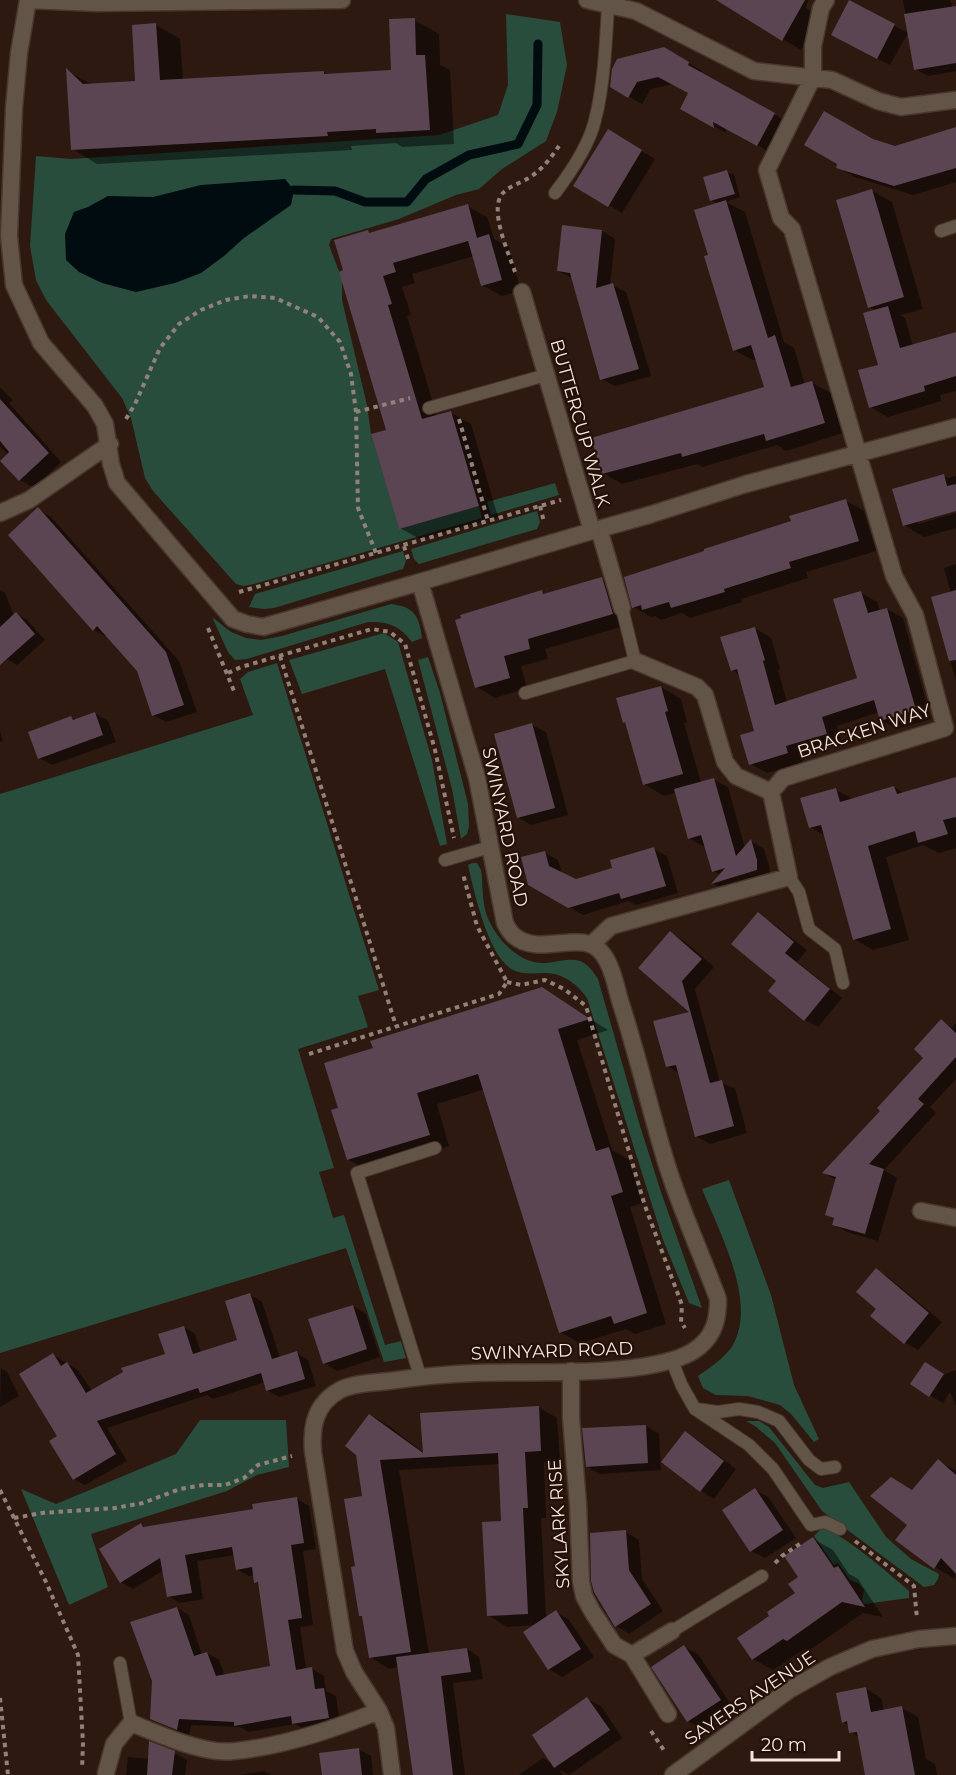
<svg xmlns="http://www.w3.org/2000/svg" width="956" height="1775" viewBox="0 0 956 1775" font-family="Montserrat,sans-serif">
<style>
.green{fill:#294d3d}
.water{fill:#000c10}
.shadow{fill:#0007}
.lines{fill:none;stroke-linecap:round;stroke-linejoin:round}
.stream{stroke:#000c10;stroke-width:9}
.building{fill:#5b4552}
.service-casing{stroke:#49362c;stroke-width:14}
.pedestrian-casing{stroke:#49362c;stroke-width:19}
.minor-casing{stroke:#49362c;stroke-width:19}
.path{stroke:#928178;stroke-width:4;stroke-dasharray:4.5 4.5;stroke-linecap:butt}
.service{stroke:#625447;stroke-width:12}
.pedestrian{stroke:#625447;stroke-width:16}
.minor{stroke:#625447;stroke-width:16}
.labels{text-anchor:middle;dominant-baseline:central;stroke-width:4.5;stroke-linejoin:round;paint-order:stroke}
.street-label{font-size:18px;fill:#f5e7e0;stroke:#231006}
</style>
<rect width="100%" height="100%" fill="#2d190f"/>
<!-- green -->
<path class="green" d="M 506,14 L 560,22 L 567,65 L 557,112 L 546,141 L 502,169 L 479,189 L 456,195 L 399,219 L 331,239 L 329,245 L 342,279 L 342,300 L 367,405 L 371,434 L 399,528 L 479,506 L 482,518 L 254,584 L 244,586 L 236,584 L 153,491 L 145,478 L 131,418 L 122,398 L 46,300 L 36,280 L 30,246 L 36,156 L 71,159 L 439,135 L 498,115 L 508,85 Z
M 555,483 L 559,495 L 491,515 L 487,502 Z
M 537,511 L 540,522 L 537,529 L 419,564 L 414,559 L 411,549 Z
M 403,551 L 406,561 L 403,569 L 274,608 L 264,609 L 249,607 L 255,594 Z
M 391,604 C 415,607 419,616 422,638 L 412,642 C 400,626 388,621 368,622 L 247,659 L 235,660 L 228,652 L 212,617 L 231,632 L 246,638 L 261,640 L 282,636 Z
M 384,633 L 398,642 L 432,760 L 447,844 L 440,846 L 385,669 L 302,694 L 289,660 Z
M 428,657 L 440,693 L 468,804 L 469,826 L 467,834 L 461,839 L 452,789 L 418,660 Z
M 277,663 L 379,990 L 358,996 L 368,1027 L 298,1049 L 334,1168 L 319,1172 L 333,1218 L 344,1215 L 385,1345 L 401,1341 L 406,1358 L 384,1362 L 346,1248 L 0,1353 L 0,794 L 253,715 L 240,679 L 248,672 Z
M 472,863 L 477,863 L 481,870 C 483,884 482,903 487,916 C 496,939 520,965 546,963 C 572,960 582,953 598,979 L 640,1126 L 661,1192 L 702,1308 L 689,1303 L 663,1240 L 587,998 C 577,984 563,973 545,973 C 535,973 523,975 513,970 C 488,957 474,891 468,865 Z
M 729,1180 L 771,1295 L 794,1385 L 819,1439 L 814,1442 L 791,1414 L 780,1405 L 748,1396 L 716,1395 L 703,1388 L 698,1376 C 712,1366 728,1356 735,1341 C 755,1298 719,1231 702,1189 Z
M 200,1420 L 286,1420 L 289,1467 L 257,1475 L 227,1491 L 91,1534 L 108,1587 L 69,1605 L 21,1489 L 56,1504 L 176,1454 Z
M 746,1421 L 759,1421 L 769,1427 L 815,1485 L 823,1488 L 849,1482 L 886,1537 L 911,1559 L 939,1574 L 938,1579 L 934,1585 L 924,1587 L 822,1511 L 775,1443 L 755,1426 Z
M 823,1527 C 855,1543 882,1568 909,1591 L 909,1598 L 864,1604 L 862,1600 L 864,1590 L 859,1584 L 850,1580 L 838,1563 L 834,1565 L 814,1536 Z"/>
<!-- water -->
<path class="water" d="M 285,179 L 294,190 L 291,205 L 244,238 L 224,256 L 201,273 L 175,283 L 136,292 L 102,283 L 79,272 L 66,260 L 65,234 L 74,212 L 88,207 L 108,196 L 153,197 L 201,185 Z"/>
<!-- shadow -->
<path class="shadow" d="M 717,0 L 808,0 L 806,8 L 820,17 L 801,50 Z
M 903,0 L 950,0 L 953,8 L 956,8 L 956,71 L 928,76 L 915,69 Z
M 850,2 L 908,33 L 890,65 L 846,42 Z
M 414,20 L 439,34 L 440,65 L 450,70 L 454,144 L 402,147 L 396,143 L 351,146 L 352,150 L 97,164 L 73,149 L 68,71 L 92,85 L 137,82 L 156,25 L 180,39 L 183,80 L 324,72 L 329,75 L 392,72 Z
M 664,49 L 702,71 L 700,74 L 788,122 L 771,153 L 725,127 L 726,133 L 682,108 L 690,93 L 673,84 L 651,89 L 642,104 L 611,86 Z
M 956,129 L 956,182 L 913,195 L 855,177 L 838,167 L 872,140 L 895,147 Z
M 608,131 L 655,159 L 622,213 L 575,185 Z
M 727,172 L 734,175 L 740,197 L 726,202 L 745,212 L 784,342 L 794,348 L 805,385 L 812,383 L 831,393 L 843,433 L 786,451 L 777,445 L 702,467 L 697,464 L 622,484 L 603,473 L 766,388 L 757,359 L 753,360 L 734,350 L 710,256 L 718,204 L 711,200 Z
M 872,191 L 892,202 L 923,309 L 900,315 L 905,318 L 913,346 L 956,333 L 956,391 L 940,395 L 941,401 L 888,417 L 870,407 L 879,366 L 876,311 L 869,307 Z
M 467,206 L 487,217 L 494,239 L 509,247 L 521,291 L 502,296 L 482,285 L 474,256 L 412,274 L 415,283 L 402,287 L 411,315 L 407,316 L 437,417 L 451,413 L 471,424 L 498,517 L 420,539 L 400,528 L 387,431 L 345,271 L 368,232 L 371,234 Z
M 602,231 L 615,239 L 610,285 L 612,285 L 626,292 L 651,376 L 615,386 L 602,379 L 572,278 L 558,271 Z
M 0,387 L 13,400 L 9,403 L 61,462 L 34,488 L 20,480 L 2,461 L 8,455 L 0,446 Z
M 944,476 L 948,478 L 956,476 L 956,510 L 918,521 L 918,524 L 956,513 L 956,528 L 924,537 L 904,525 Z
M 846,501 L 864,511 L 876,551 L 806,572 L 808,578 L 741,599 L 742,602 L 690,618 L 682,613 L 661,620 L 655,616 L 651,617 L 634,607 L 793,522 Z
M 38,509 L 51,517 L 179,661 L 197,712 L 166,722 L 153,715 L 139,670 L 108,636 L 107,637 L 94,630 Z
M 956,564 L 956,681 L 933,598 L 951,593 L 944,568 Z
M 601,578 L 620,589 L 631,624 L 545,649 L 548,659 L 521,666 L 527,688 L 495,698 L 477,687 L 542,592 L 547,595 Z
M 0,590 L 5,593 L 14,616 L 16,614 L 27,620 L 45,640 L 17,665 L 7,659 L 0,652 Z
M 861,593 L 877,602 L 880,611 L 887,609 L 903,618 L 931,719 L 897,729 L 881,720 L 879,712 L 837,726 L 842,743 L 801,755 L 803,762 L 767,773 L 751,764 L 756,732 L 740,675 L 732,670 L 755,628 L 771,638 L 780,669 L 778,670 L 787,702 L 859,679 Z
M 661,687 L 681,699 L 687,722 L 684,723 L 701,783 L 714,780 L 728,787 L 745,848 L 751,841 L 764,849 L 770,869 L 770,877 L 726,891 L 714,884 L 721,875 L 714,871 L 706,845 L 703,846 L 689,838 L 677,792 L 664,796 L 644,784 L 628,724 L 624,722 Z
M 95,713 L 108,721 L 116,742 L 52,765 L 39,758 L 71,717 L 76,720 Z
M 532,725 L 546,732 L 568,815 L 531,825 L 518,817 Z
M 0,731 L 3,741 L 0,742 Z
M 956,779 L 956,848 L 939,853 L 923,845 L 886,857 L 909,940 L 873,950 L 854,939 L 826,836 L 810,827 L 836,790 L 853,799 L 894,787 L 905,794 Z
M 654,849 L 667,856 L 678,893 L 636,905 L 628,901 L 583,915 L 529,884 L 545,853 L 558,860 L 562,874 L 575,881 L 614,869 Z
M 758,914 L 771,922 L 807,950 L 797,962 L 842,998 L 818,1027 L 805,1020 L 770,991 L 778,981 Z
M 671,933 L 684,941 L 714,967 L 695,989 L 720,1082 L 735,1089 L 747,1133 L 710,1144 L 696,1136 L 680,1074 L 667,1066 L 655,1022 L 692,1012 L 640,968 Z
M 542,989 L 608,1030 L 577,1040 L 612,1150 L 629,1160 L 642,1203 L 630,1207 L 666,1324 L 635,1334 L 626,1329 L 580,1343 L 560,1332 L 485,1089 L 437,1104 L 449,1146 L 368,1171 L 348,1159 L 340,1109 Z
M 941,1021 L 952,1028 L 956,1023 L 956,1079 L 930,1107 L 936,1113 L 884,1170 L 897,1178 L 878,1241 L 847,1232 L 833,1224 L 835,1219 L 827,1214 L 837,1180 L 824,1173 L 882,1111 L 926,1058 Z
M 876,1270 L 889,1278 L 942,1322 L 918,1350 L 904,1342 L 878,1309 Z
M 250,1295 L 262,1302 L 280,1358 L 297,1353 L 308,1360 L 316,1386 L 279,1397 L 267,1390 L 265,1382 L 213,1399 L 207,1395 L 107,1428 L 127,1461 L 85,1485 L 74,1479 L 60,1437 L 53,1355 L 78,1370 L 92,1391 L 167,1355 L 184,1327 L 195,1334 L 201,1353 L 239,1341 Z
M 353,1306 L 366,1314 L 380,1357 L 337,1371 L 324,1363 Z
M 1,1368 L 7,1372 L 19,1396 L 0,1407 Z
M 956,1370 L 956,1406 L 950,1392 L 943,1403 L 929,1395 L 943,1375 Z
M 538,1407 L 557,1418 L 560,1461 L 544,1462 L 546,1518 L 541,1518 L 546,1618 L 556,1612 L 569,1620 L 594,1657 L 562,1677 L 549,1669 L 535,1625 L 507,1627 L 488,1615 L 502,1522 L 500,1464 L 399,1470 L 429,1654 L 467,1649 L 479,1657 L 483,1679 L 453,1683 L 465,1775 L 415,1775 L 399,1667 L 389,1669 L 370,1657 L 363,1617 L 360,1615 L 356,1568 L 370,1415 L 389,1426 L 424,1453 Z
M 646,1426 L 659,1434 L 661,1470 L 600,1474 L 587,1467 Z
M 685,1433 L 699,1441 L 736,1469 L 714,1499 L 701,1491 Z
M 938,1461 L 956,1471 L 955,1579 L 935,1567 L 909,1525 L 913,1491 Z
M 755,1490 L 768,1497 L 796,1538 L 765,1558 L 751,1551 Z
M 297,1499 L 309,1506 L 316,1549 L 303,1551 L 313,1625 L 300,1627 L 306,1669 L 312,1669 L 324,1676 L 326,1691 L 336,1696 L 340,1725 L 306,1730 L 295,1724 L 248,1732 L 240,1727 L 191,1725 L 189,1736 L 151,1718 L 177,1608 L 189,1615 L 202,1655 L 207,1653 L 219,1660 L 225,1676 L 271,1667 L 260,1584 L 256,1582 L 255,1575 L 249,1576 L 237,1569 L 235,1555 L 197,1561 L 203,1599 L 180,1603 L 168,1596 L 164,1570 L 133,1589 L 121,1582 L 141,1525 L 146,1528 L 255,1510 Z
M 626,1532 L 639,1540 L 642,1579 L 663,1611 L 629,1634 L 616,1626 Z
M 813,1539 L 833,1550 L 849,1574 L 858,1579 L 883,1617 L 863,1613 L 807,1652 L 803,1650 L 773,1670 L 753,1659 L 771,1616 L 797,1594 L 800,1577 Z
M 684,1647 L 698,1654 L 733,1708 L 701,1729 L 688,1721 Z
M 866,1689 L 881,1698 L 884,1711 L 902,1708 L 918,1717 L 926,1759 L 935,1764 L 937,1775 L 867,1775 L 860,1738 L 851,1732 L 849,1725 L 843,1722 Z
M 587,1699 L 601,1706 L 622,1738 L 569,1775 L 559,1769 L 563,1775 L 519,1775 L 543,1758 L 553,1764 Z
M 358,1749 L 371,1756 L 373,1775 L 323,1775 Z
M 174,1753 L 187,1760 L 185,1775 L 126,1775 L 128,1757 L 149,1759 Z
M 264,1771 L 271,1775 L 239,1775 Z"/>
<g class="lines">
<!-- stream -->
<path class="stream" d="M 294,190 L 335,191 L 365,202 L 407,202 L 426,179 L 469,155 L 518,144 L 537,105 L 538,44"/>
</g>
<!-- building -->
<path class="building" d="M 716,0 L 805,0 L 782,41 Z
M 849,0 L 895,24 L 877,59 L 831,35 Z
M 956,6 L 956,63 L 914,70 L 904,14 Z
M 415,18 L 416,55 L 425,55 L 430,130 L 376,133 L 376,129 L 327,132 L 328,136 L 71,150 L 66,68 L 83,84 L 135,81 L 132,25 L 156,23 L 160,80 L 324,71 L 324,74 L 391,70 L 389,19 Z
M 664,47 L 689,62 L 688,65 L 775,113 L 757,146 L 713,122 L 714,128 L 680,109 L 688,93 L 658,77 L 637,82 L 628,98 L 610,87 L 612,69 L 617,59 Z
M 824,111 L 873,139 L 895,146 L 956,127 L 956,168 L 894,186 L 836,168 L 837,164 L 804,145 Z
M 608,129 L 642,150 L 608,207 L 573,186 Z
M 727,170 L 735,194 L 710,201 L 703,177 Z
M 872,189 L 904,297 L 868,308 L 836,200 Z
M 726,200 L 768,338 L 775,335 L 791,387 L 812,381 L 825,423 L 766,441 L 764,434 L 682,457 L 681,453 L 602,474 L 591,438 L 764,387 L 751,345 L 733,351 L 704,256 L 708,255 L 694,210 Z
M 468,204 L 477,238 L 489,234 L 502,280 L 481,286 L 468,241 L 393,263 L 396,272 L 383,276 L 392,304 L 388,305 L 422,419 L 451,411 L 479,506 L 399,529 L 371,434 L 386,430 L 339,272 L 343,270 L 334,240 L 368,230 L 369,233 Z
M 562,225 L 602,230 L 596,288 L 613,283 L 639,369 L 600,380 L 570,273 L 557,271 Z
M 888,306 L 900,348 L 956,332 L 956,376 L 924,386 L 925,391 L 869,408 L 858,370 L 878,365 L 863,313 Z
M 0,399 L 49,453 L 19,481 L 0,461 L 9,452 L 0,441 Z
M 944,474 L 947,486 L 956,484 L 956,511 L 903,526 L 892,489 Z
M 846,499 L 859,541 L 789,562 L 791,568 L 724,589 L 725,592 L 671,608 L 669,602 L 642,610 L 641,605 L 632,608 L 624,577 L 704,551 L 704,549 L 791,521 L 789,516 Z
M 38,507 L 166,652 L 184,705 L 152,716 L 137,671 L 97,626 L 93,631 L 8,535 Z
M 602,577 L 613,614 L 528,639 L 530,649 L 504,656 L 510,678 L 475,688 L 455,620 L 461,618 L 460,615 L 542,590 L 543,594 Z
M 956,590 L 956,660 L 949,661 L 931,597 Z
M 861,591 L 868,613 L 887,608 L 916,710 L 880,721 L 874,700 L 822,717 L 827,734 L 786,746 L 788,753 L 749,765 L 740,735 L 754,731 L 737,669 L 731,671 L 720,637 L 755,627 L 765,660 L 763,661 L 775,705 L 857,678 L 833,599 Z
M 16,612 L 35,634 L 0,665 L 0,627 Z
M 661,686 L 668,711 L 665,712 L 683,774 L 643,785 L 625,722 L 623,723 L 616,698 Z
M 95,712 L 103,735 L 38,759 L 28,732 L 71,716 L 73,720 Z
M 532,723 L 555,808 L 517,818 L 494,734 Z
M 956,777 L 956,817 L 943,820 L 948,834 L 918,843 L 915,831 L 868,846 L 891,929 L 853,940 L 821,825 L 809,828 L 800,798 L 836,788 L 840,802 L 894,786 L 897,794 Z
M 714,778 L 736,856 L 751,839 L 757,860 L 757,870 L 711,884 L 725,868 L 712,872 L 701,835 L 688,839 L 674,789 Z
M 654,847 L 666,886 L 621,899 L 619,893 L 568,908 L 528,885 L 521,857 L 545,851 L 549,866 L 576,879 L 612,868 L 610,860 Z
M 758,912 L 794,942 L 785,953 L 830,989 L 804,1021 L 768,991 L 776,981 L 731,944 Z
M 670,931 L 702,959 L 682,981 L 710,1083 L 722,1080 L 734,1126 L 695,1137 L 676,1065 L 666,1067 L 653,1021 L 689,1012 L 638,968 Z
M 542,987 L 590,1019 L 558,1029 L 596,1151 L 609,1147 L 623,1192 L 611,1196 L 647,1313 L 614,1324 L 611,1316 L 559,1333 L 478,1074 L 417,1093 L 430,1135 L 347,1160 L 331,1110 L 338,1108 L 324,1063 L 373,1048 L 370,1041 Z
M 941,1019 L 956,1033 L 956,1057 L 918,1099 L 924,1104 L 869,1164 L 884,1169 L 865,1234 L 832,1225 L 834,1218 L 825,1215 L 836,1177 L 822,1173 L 880,1111 L 877,1108 L 923,1058 L 914,1049 Z
M 876,1268 L 929,1313 L 904,1344 L 870,1316 L 876,1309 L 856,1292 Z
M 250,1293 L 272,1359 L 297,1351 L 305,1379 L 266,1391 L 261,1373 L 200,1393 L 198,1388 L 97,1421 L 116,1454 L 73,1480 L 49,1441 L 57,1436 L 19,1374 L 53,1353 L 61,1366 L 67,1362 L 86,1393 L 123,1372 L 121,1368 L 165,1354 L 158,1334 L 184,1326 L 193,1354 L 237,1340 L 225,1301 Z
M 353,1305 L 367,1349 L 323,1364 L 308,1319 Z
M 925,1362 L 944,1374 L 929,1397 L 910,1384 Z
M 539,1406 L 541,1451 L 525,1452 L 528,1508 L 523,1508 L 528,1614 L 487,1616 L 482,1522 L 501,1521 L 498,1453 L 380,1460 L 411,1652 L 369,1658 L 362,1616 L 359,1616 L 351,1567 L 355,1566 L 344,1499 L 362,1496 L 356,1455 L 345,1446 L 369,1414 L 423,1453 L 420,1413 Z
M 646,1425 L 648,1463 L 586,1467 L 582,1428 Z
M 685,1431 L 724,1461 L 700,1492 L 661,1462 Z
M 938,1459 L 956,1475 L 956,1574 L 941,1558 L 934,1569 L 895,1540 L 907,1525 L 870,1496 L 891,1477 L 912,1490 Z
M 755,1488 L 783,1530 L 750,1552 L 722,1510 Z
M 297,1497 L 304,1543 L 291,1545 L 302,1618 L 288,1620 L 296,1670 L 312,1667 L 315,1689 L 324,1688 L 329,1718 L 292,1724 L 291,1716 L 234,1726 L 234,1722 L 179,1719 L 177,1730 L 150,1719 L 152,1681 L 130,1622 L 177,1607 L 194,1656 L 207,1652 L 216,1676 L 270,1666 L 258,1582 L 254,1583 L 252,1567 L 236,1570 L 232,1547 L 185,1555 L 192,1593 L 167,1597 L 160,1558 L 120,1583 L 99,1549 L 141,1523 L 143,1527 L 253,1509 L 252,1504 Z
M 626,1530 L 629,1570 L 651,1604 L 615,1627 L 594,1592 L 591,1581 L 590,1533 Z
M 813,1537 L 834,1568 L 838,1566 L 865,1607 L 842,1602 L 787,1641 L 783,1639 L 752,1660 L 737,1638 L 769,1616 L 767,1612 L 795,1593 L 788,1584 L 798,1577 L 784,1556 Z
M 556,1610 L 581,1649 L 548,1670 L 523,1632 Z
M 684,1645 L 721,1700 L 687,1722 L 651,1667 Z
M 467,1648 L 471,1672 L 441,1676 L 453,1775 L 413,1775 L 396,1657 Z
M 866,1687 L 871,1712 L 902,1706 L 915,1775 L 865,1775 L 857,1732 L 849,1733 L 847,1721 L 842,1723 L 836,1693 Z
M 587,1697 L 610,1730 L 554,1768 L 532,1735 Z
M 149,1741 L 175,1751 L 172,1775 L 147,1775 Z
M 359,1748 L 362,1775 L 322,1775 L 319,1753 Z"/>
<g class="lines">
<!-- service casing -->
<g class="service-casing">
<path id="service" d="M 555,193 C 571,172 589,146 595,120 C 604,86 606,41 608,5
M 941,231 L 956,226
M 429,408 L 546,375
M 525,693 L 635,661 L 622,608
M 445,860 L 490,847
M 789,877 L 799,892 L 809,929 L 835,949 L 843,983
M 672,1361 L 682,1386 L 695,1409 L 749,1445 L 773,1469 L 811,1525 L 825,1522 L 840,1529
M 420,1376 L 357,1173 L 435,1148
M 696,1409 L 718,1412 L 739,1409 L 758,1412 L 779,1421 L 809,1460 L 821,1469 L 835,1467
M 672,1631 L 762,1576
M 120,1663 L 131,1723"/>
</g>
<!-- pedestrian casing -->
<g class="pedestrian-casing">
<path id="pedestrian" d="M 599,529 L 622,608
M 592,531 L 649,515"/>
</g>
<!-- minor casing -->
<g class="minor-casing">
<path id="minor" d="M 28,0 L 19,53 L 14,108 L 9,236 L 14,285 L 41,343 L 95,406 L 105,424 L 111,464 L 117,483 L 233,619 L 247,624 L 263,627 L 420,582 L 477,778 L 505,923 C 507,927 510,932 513,935 C 539,959 583,927 602,953 C 613,967 616,988 621,1004 C 638,1056 650,1110 666,1162 C 680,1208 701,1253 718,1299 C 718,1318 715,1334 699,1347 C 662,1379 526,1371 475,1373 C 446,1374 418,1377 389,1381 C 374,1383 353,1383 340,1390 C 315,1404 311,1426 313,1452 L 345,1651 L 354,1672 L 379,1711 L 386,1728 L 392,1775
M 28,0 L 96,3 L 342,0
M 587,0 L 636,11 L 754,71 L 832,80 L 878,101 L 901,107 L 956,100
M 0,513 L 29,500 L 110,444
M 649,515 L 746,484 L 956,427
M 420,582 L 592,531 L 522,292
M 635,661 L 697,687 L 705,695 L 725,762 L 736,776 L 771,792
M 771,792 L 783,778 L 945,728 L 915,615 L 894,576 L 792,229 L 781,218 L 767,170 L 813,77 L 813,46 L 821,8 L 826,0
M 592,944 L 611,926 L 789,877 L 771,792
M 921,1211 L 956,1218
M 571,1371 L 571,1418 L 578,1504 L 581,1582 L 584,1596 L 592,1611 L 614,1645 L 632,1655 L 672,1631
M 632,1655 L 668,1714
M 106,1773 L 114,1744 L 131,1723 C 156,1733 183,1745 210,1750 C 224,1753 237,1751 251,1749 C 296,1742 336,1728 379,1711
M 673,1775 L 789,1690 L 830,1667 L 872,1649 L 919,1639 L 956,1636"/>
</g>
<!-- path -->
<path class="path" d="M 515,272 C 509,254 488,209 503,193 C 508,187 520,183 527,179 C 541,171 550,159 559,146
M 356,412 L 410,398
M 126,419 L 135,404 L 160,348 L 179,324 L 201,310 L 226,300 L 250,296 L 275,298 L 318,317 L 340,342 L 351,374 L 356,412 L 358,508 L 376,553
M 459,419 L 488,521
M 540,506 L 544,522
M 404,546 L 409,562
M 239,592 L 561,500
M 208,628 L 234,691
M 280,656 L 396,1026
M 228,673 L 241,667 L 372,629 L 390,632 L 405,644 L 435,750 L 454,838
M 507,982 L 521,985 L 545,980 L 564,989 L 586,1006 L 645,1206 L 682,1305 L 681,1322 L 685,1328
M 309,1054 L 499,994 L 507,982 L 477,926 L 463,874
M 0,1490 L 46,1582 L 78,1655 L 83,1744 L 82,1769
M 14,1518 L 42,1513 L 115,1508 L 143,1503 L 180,1489 L 204,1485 L 225,1485 L 244,1478 L 258,1465 L 292,1456
M 855,1541 L 914,1586 L 917,1619
M 775,1563 L 782,1556 L 801,1543 L 800,1542
M 0,1698 L 8,1775
M 651,1731 L 665,1752"/>
<!-- service -->
<use href="#service" class="service"/>
<!-- pedestrian -->
<use href="#pedestrian" class="pedestrian"/>
<!-- minor -->
<use href="#minor" class="minor"/>
</g>
<g class="labels">
<!-- street labels -->
<g class="street-label">
<text transform="translate(580 423) rotate(74)">BUTTERCUP WALK</text>
<text transform="translate(864 731) rotate(-18)">BRACKEN WAY</text>
<text transform="translate(505 827) rotate(78)">SWINYARD ROAD</text>
<text transform="translate(552 1351) rotate(-2)">SWINYARD ROAD</text>
<text transform="translate(559 1524) rotate(-94)">SKYLARK RISE</text>
<text transform="translate(750 1698) rotate(-34)">SAYERS AVENUE</text>
</g>
</g>
<!-- scale -->
<path d="M752 1751v9h87v-9" fill="none" stroke="#f5e7e0" stroke-width="3"/>
<text x="761" y="1751" font-size="18" fill="#f5e7e0" stroke="#231006" stroke-width="4.5" paint-order="stroke">20 m</text>
</svg>
